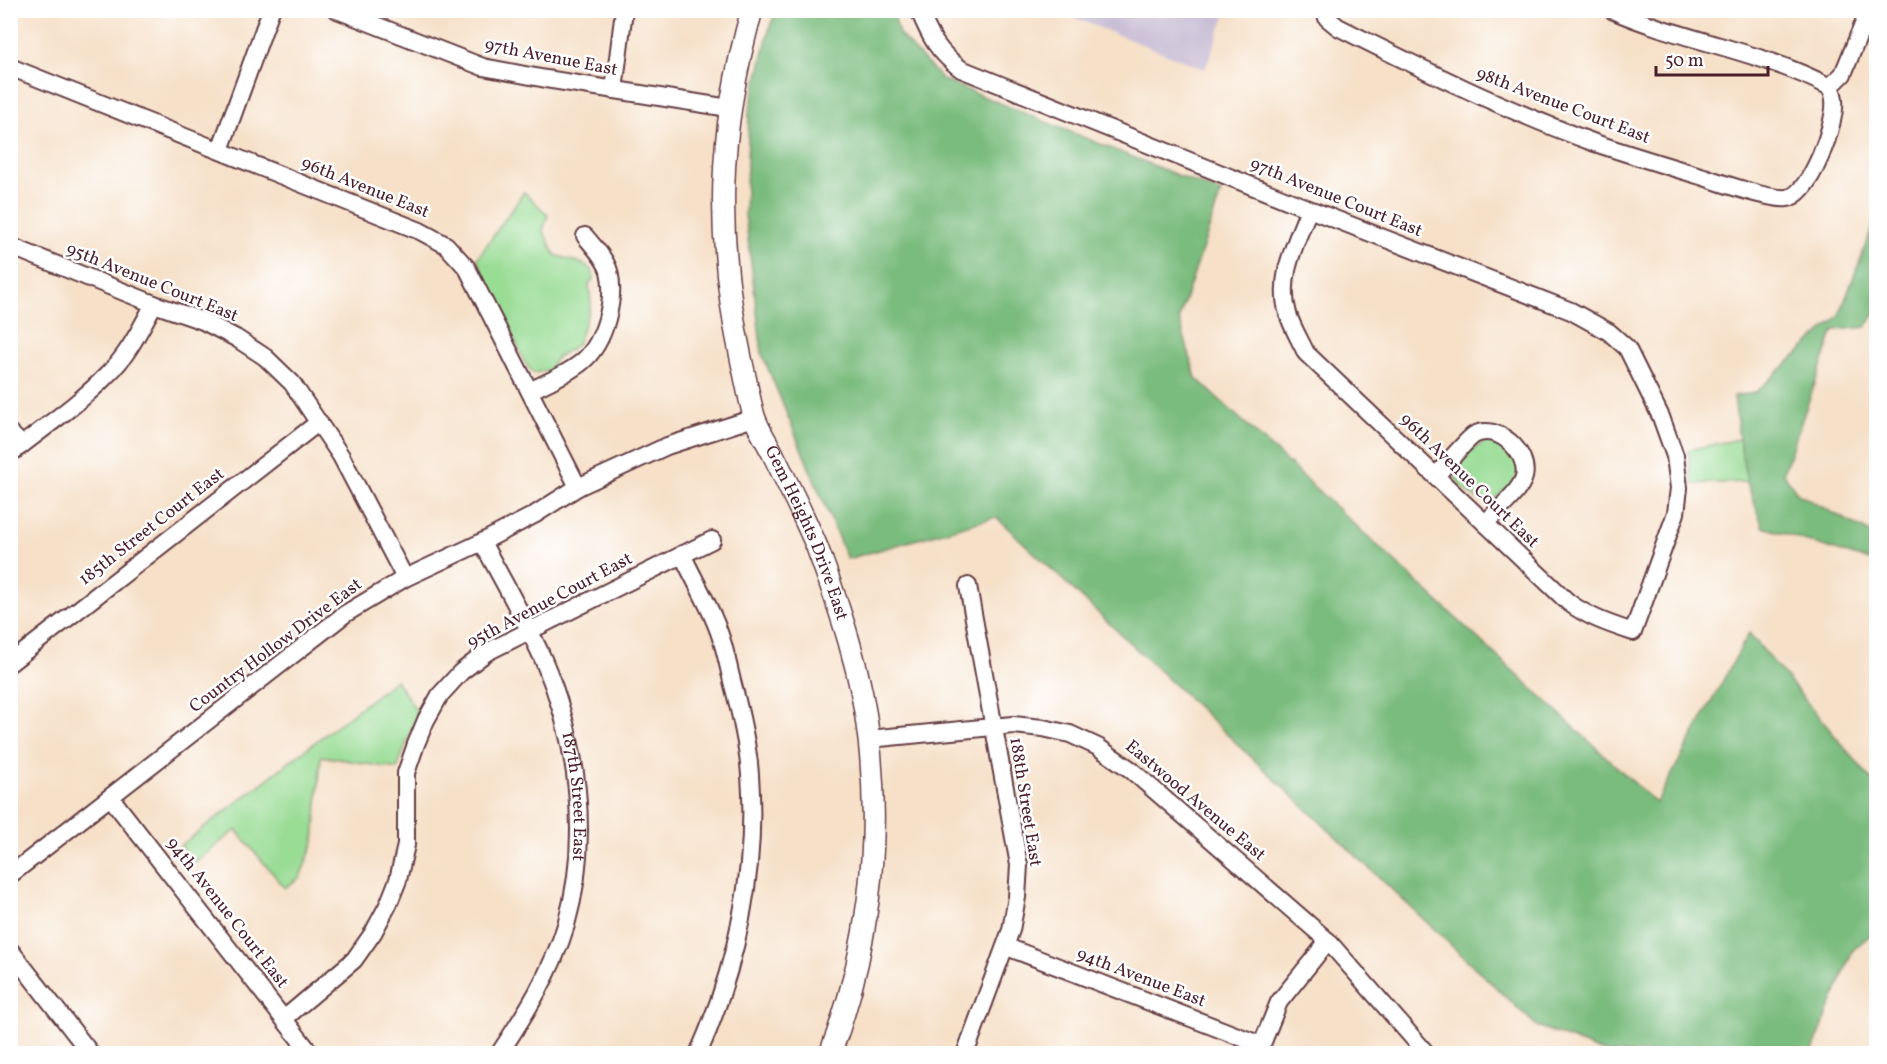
<svg xmlns="http://www.w3.org/2000/svg" width="1887" height="1064" viewBox="0 0 1887 1064" font-family="Vollkorn,serif">
<style>
.industrial{fill:#cabfd6}
.green{fill:#99dc94;stroke:#727e60;stroke-width:1.5}
.forest{fill:#7abc7e;stroke:#626e54;stroke-width:1.5}
.lines{fill:none;stroke-linecap:round;stroke-linejoin:round}
.minor-casing{stroke:#643c43;stroke-width:20}
.tertiary-casing{stroke:#643c43;stroke-width:24}
.minor{stroke:#fff;stroke-width:16}
.tertiary{stroke:#fff;stroke-width:21}
.labels{text-anchor:middle;dominant-baseline:central;stroke-width:5;stroke-linejoin:round;paint-order:stroke}
.street-label{font-size:18px;fill:#4a1f2b;stroke:#fff}
</style>
<rect width="100%" height="100%" fill="#fff"/>
<filter id="ink" filterUnits="userSpaceOnUse"><feTurbulence type="fractalNoise" baseFrequency=".0167" numOctaves="2"/><feDisplacementMap in="SourceGraphic" scale="12" xChannelSelector="R" yChannelSelector="G"/><feConvolveMatrix kernelMatrix="1 2 1 2 8 2 1 2 1" color-interpolation-filters="sRGB"/></filter>
<filter id="wash" filterUnits="userSpaceOnUse"><feTurbulence type="fractalNoise" baseFrequency=".008" numOctaves="4" result="noise"/><feDisplacementMap in="SourceGraphic" scale="24" xChannelSelector="R" yChannelSelector="G"/><feGaussianBlur stdDeviation="1.35" result="paint"/><feColorMatrix in="noise" values="0 0 0 0 0 0 0 0 0 0 0 0 0 0 0 0 0 1.4 0 .05"/><feComposite in="paint" operator="in"/></filter>
<g filter="url(#wash)">
<rect width="100%" height="100%" fill="#f6e0c8"/>
<!-- industrial -->
<path class="industrial" d="M 1057,11 L 1227,11 L 1205,69 Z"/>
<!-- green -->
<path class="green" d="M 524,192 L 548,215 L 543,230 L 555,255 L 583,264 L 592,270 L 594,278 L 589,284 L 591,305 L 577,345 L 556,358 L 548,371 L 533,373 L 525,363 L 477,259 Z
M 1739,439 L 1747,482 L 1692,484 L 1688,450 Z
M 1489,441 C 1504,444 1526,460 1516,479 C 1511,487 1498,495 1491,502 C 1479,501 1475,498 1466,491 C 1438,469 1468,449 1489,441 Z
M 396,680 L 418,713 L 397,769 L 321,756 L 314,842 L 300,877 L 285,888 L 236,830 L 195,862 L 180,846 Z"/>
<!-- forest -->
<path class="forest" d="M 776,11 L 893,11 L 899,34 L 943,80 L 1221,193 L 1179,318 L 1196,378 L 1656,803 L 1749,633 L 1876,785 L 1876,930 L 1853,950 L 1812,1053 L 1606,1053 L 1537,1026 L 996,517 L 847,559 L 762,354 L 745,214 L 749,112 L 770,26 Z
M 1876,218 L 1876,312 L 1866,327 L 1834,330 L 1783,473 L 1798,494 L 1876,536 L 1876,563 L 1763,527 L 1747,482 L 1739,439 L 1734,396 L 1755,393 L 1839,316 Z"/>
</g>
<g filter="url(#ink)">
<g class="lines">
<!-- minor casing -->
<g class="minor-casing">
<g id="minor">
<path d="M 337,10 L 483,67 L 546,79 L 729,108"/>
<path d="M 919,10 C 930,37 938,52 961,69 L 1309,209 L 1571,311 L 1609,332 L 1627,348 L 1661,417 L 1675,456 L 1679,488 L 1676,513 L 1633,632 C 1609,624 1588,617 1568,602 L 1306,353 C 1300,340 1292,327 1288,314 C 1277,277 1296,243 1309,209"/>
<path d="M 1325,10 L 1327,18 L 1338,27 C 1422,69 1507,111 1595,143 C 1631,155 1667,166 1704,177 C 1721,183 1771,200 1787,198 C 1811,195 1837,121 1834,100 C 1834,96 1832,91 1830,87 L 1843,74 L 1869,10"/>
<path d="M 1612,10 C 1683,41 1762,51 1830,87"/>
<path d="M 10,67 L 420,231 L 446,245 L 467,268 L 578,487"/>
<path d="M 614,90 L 624,10"/>
<path d="M 220,150 L 271,10"/>
<path d="M 10,246 L 154,304 L 203,321 L 236,338 L 265,357 L 292,383 L 341,456 L 405,578"/>
<path d="M 530,391 C 547,382 568,374 583,361 C 605,342 616,299 609,271 C 605,258 593,246 585,236"/>
<path d="M 10,433 L 22,445"/>
<path d="M 10,454 C 43,428 79,404 108,374 C 128,355 141,328 154,304"/>
<path d="M 1436,476 C 1444,467 1466,440 1474,435 C 1497,422 1530,453 1524,477 C 1520,492 1496,512 1485,523"/>
<path id="s1" d="M 482,542 C 503,581 525,619 543,659 C 578,741 591,838 566,925 C 552,972 526,1013 499,1054"/>
<path d="M 682,554 C 694,580 710,606 719,632 C 725,648 728,665 732,681 C 740,711 748,743 750,775 C 757,870 737,967 698,1054"/>
<path d="M 10,663 L 319,422"/>
<path d="M 869,739 L 1013,725 L 1043,728 L 1070,734 L 1098,747 L 1130,769 L 1328,941 L 1427,1054"/>
<path d="M 111,798 L 311,1054"/>
<path d="M 10,875 L 345,614 L 405,578 L 482,542 L 534,515 L 578,487 L 667,446 L 754,418"/>
<path d="M 1007,947 L 1261,1045"/>
<path d="M 10,950 L 91,1054"/>
<path d="M 285,1018 L 354,960 L 373,933 L 388,905 L 398,880 L 406,845 L 406,773 L 416,744 L 426,720 L 440,695 L 461,672 L 487,652 L 712,540"/>
<path d="M 965,1054 L 1011,930 L 1017,897 L 1019,865 L 968,586"/>
<path d="M 1258,1054 L 1279,1002 L 1328,941"/>
</g>
</g>
<!-- tertiary casing -->
<g class="tertiary-casing">
<g id="tertiary">
<path id="s2" d="M 752,10 C 717,133 715,239 742,363 C 746,380 749,398 754,416 C 758,429 767,442 773,454 C 788,485 804,516 817,547 C 840,609 862,673 869,740 C 881,845 868,955 830,1054"/>
</g>
</g>
<!-- minor -->
<use href="#minor" class="minor"/>
<!-- tertiary -->
<use href="#tertiary" class="tertiary"/>
</g>
</g>
<g class="labels">
<!-- street labels -->
<g class="street-label">
<text transform="translate(551 58) rotate(11)">97th Avenue East</text>
<text transform="translate(1563 106) rotate(21)">98th Avenue Court East</text>
<text transform="translate(365 188) rotate(22)">96th Avenue East</text>
<text transform="translate(1336 198) rotate(22)">97th Avenue Court East</text>
<text transform="translate(152 283) rotate(22)">95th Avenue Court East</text>
<text transform="translate(1469 481) rotate(44)">96th Avenue Court East</text>
<text transform="translate(152 527) rotate(-38)">185th Street Court East</text>
<text stroke="none"><textPath href="#s2" startOffset="540">Gem Heights Drive East</textPath></text>
<text transform="translate(550 601) rotate(-28)">95th Avenue Court East</text>
<text transform="translate(276 646) rotate(-37)">Country Hollow Drive East</text>
<text stroke="none"><textPath href="#s1" startOffset="274">187th Street East</textPath></text>
<text transform="translate(1195 801) rotate(40)">Eastwood Avenue East</text>
<text transform="translate(1025 802) rotate(81)">188th Street East</text>
<text transform="translate(227 913) rotate(52)">94th Avenue Court East</text>
<text transform="translate(1141 978) rotate(21)">94th Avenue East</text>
</g>
</g>
<!-- margin -->
<rect width="1887" height="1064" fill="none" stroke="#fff" stroke-width="36"/>
<!-- scale -->
<path d="M1656 66v9h112v-9" fill="none" stroke="#4a1f2b" stroke-width="3"/>
<text x="1665" y="66" font-size="18" fill="#4a1f2b" stroke="#ffffff" stroke-width="4.5" paint-order="stroke">50 m</text>
</svg>
